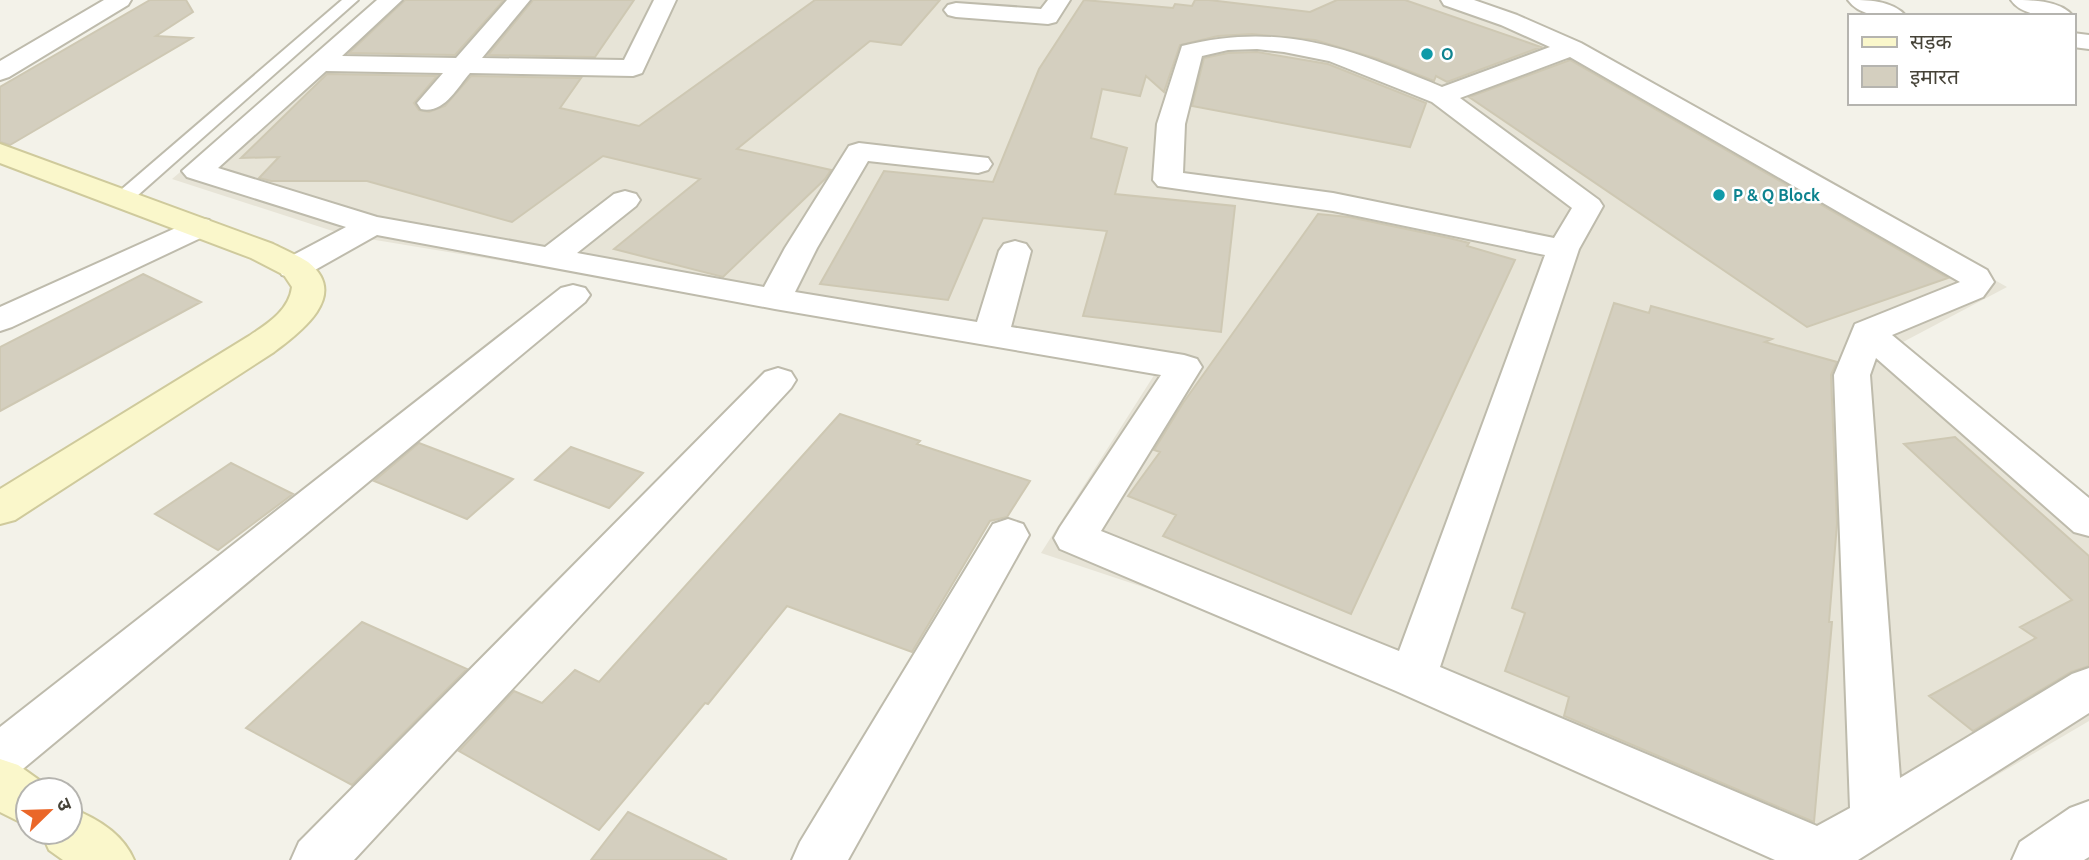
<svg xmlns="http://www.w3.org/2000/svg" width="2089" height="860" viewBox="0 0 2089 860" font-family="Ubuntu,'Noto Sans Devanagari',sans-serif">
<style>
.residential{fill:#e7e4d7}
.building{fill:#d4cfbf;stroke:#cec8b3;stroke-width:2}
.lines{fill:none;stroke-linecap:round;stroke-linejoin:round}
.service-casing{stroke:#bebbac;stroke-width:4}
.minor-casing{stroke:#bebbac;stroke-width:4}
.secondary-casing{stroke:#cfca9c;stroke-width:4}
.service{fill:#fff;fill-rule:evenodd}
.minor{fill:#fff;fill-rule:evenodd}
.secondary{fill:#faf7cb;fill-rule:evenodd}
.culture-dot{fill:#0f9aa8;stroke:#fff;stroke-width:2.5}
.labels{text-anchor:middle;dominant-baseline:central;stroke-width:5;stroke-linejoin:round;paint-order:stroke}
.far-culture-label{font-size:16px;font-weight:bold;fill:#0d838f;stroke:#fff;text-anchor:start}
</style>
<rect width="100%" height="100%" fill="#f3f2e9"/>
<!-- residential -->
<path class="residential" d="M 382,0 L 1464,0 L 1587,49 L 2007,287 L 1886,351 L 2089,513 L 2089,721 L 1890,838 L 1814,831 L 1413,677 L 1041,553 L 1158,369 L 345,235 L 172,179 Z"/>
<!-- building -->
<path class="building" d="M 150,0 L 186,0 L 193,12 L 156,36 L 192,38 L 10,145 L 0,142 L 0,87 Z
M 405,0 L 504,0 L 455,55 L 349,53 Z
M 533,0 L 634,0 L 595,57 L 488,55 Z
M 815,0 L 940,0 L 901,45 L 870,41 L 737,149 L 831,170 L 825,179 L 723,277 L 614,249 L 700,179 L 603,156 L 512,222 L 367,181 L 271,181 L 259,178 L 279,157 L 241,158 L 327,74 L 437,76 L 414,103 L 419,110 L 429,112 L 445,106 L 471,76 L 581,78 L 560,108 L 639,126 Z
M 1084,0 L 1173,8 L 1175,4 L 1192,6 L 1195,0 L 1209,0 L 1310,12 L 1337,0 L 1405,0 L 1541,47 L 1447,82 L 1436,76 L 1434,81 L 1378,59 L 1315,40 L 1252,34 L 1218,36 L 1180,45 L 1164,92 L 1146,76 L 1140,96 L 1102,89 L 1091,138 L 1127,148 L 1115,194 L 1235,206 L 1221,332 L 1083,316 L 1107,231 L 983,218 L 948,300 L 820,284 L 884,171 L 993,182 L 1039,69 Z
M 1257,52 L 1328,64 L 1426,103 L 1410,147 L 1192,106 L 1204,58 L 1228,53 Z
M 1570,60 L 1948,278 L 1807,327 L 1469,97 Z
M 1318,214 L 1349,217 L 1449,238 L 1469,243 L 1467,246 L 1515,260 L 1351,614 L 1163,536 L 1176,515 L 1128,496 L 1160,452 L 1154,450 L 1183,403 Z
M 143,274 L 201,302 L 0,411 L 0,347 Z
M 1614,303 L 1649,313 L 1651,306 L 1772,339 L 1765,342 L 1837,362 L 1831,375 L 1837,524 L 1829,622 L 1832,622 L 1814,822 L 1564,716 L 1569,697 L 1505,671 L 1525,613 L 1512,608 Z
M 840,414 L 920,441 L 917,444 L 1030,481 L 1007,517 L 990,521 L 912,652 L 787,606 L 708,704 L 705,703 L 599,830 L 459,751 L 514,691 L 542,703 L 575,670 L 599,682 Z
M 1955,437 L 2089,556 L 2089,666 L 2071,672 L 1973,731 L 1929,696 L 2036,638 L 2020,627 L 2072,600 L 1904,444 Z
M 419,443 L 513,479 L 467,519 L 374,481 Z
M 571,447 L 643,473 L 609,508 L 535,480 Z
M 231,463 L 293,494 L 218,550 L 155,514 Z
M 362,622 L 467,669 L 352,785 L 246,728 Z
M 628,812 L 727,860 L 591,860 Z"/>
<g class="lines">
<!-- service casing -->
<g class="service-casing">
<path id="service" d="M 342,0 L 358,0 L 129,203 L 115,203 L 112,199 L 115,195 Z"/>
</g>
<!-- minor casing -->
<g class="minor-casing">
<path id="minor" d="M 104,0 L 131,0 L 128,5 L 9,77 L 0,80 L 0,61 Z
M 377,0 L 402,0 L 342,56 L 456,58 L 507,0 L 530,0 L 482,58 L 624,60 L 654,0 L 676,0 L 642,73 L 633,76 L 470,73 C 456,89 444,114 421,109 L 417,103 L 443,73 L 326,71 L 218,168 L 377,217 L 545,247 L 614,194 L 625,191 L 636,194 L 640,200 L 636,206 L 577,253 L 764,287 L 785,248 L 849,146 L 859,143 L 988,158 L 992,164 L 988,170 L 978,173 L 868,161 L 817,248 L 795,292 L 977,322 L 999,251 L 1004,244 L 1015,241 L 1026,244 L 1031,251 L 1011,327 L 1184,355 L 1197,359 L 1202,367 L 1101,531 L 1399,651 L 1545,255 L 1333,211 L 1158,186 L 1153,180 L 1157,124 L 1182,46 C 1282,21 1350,49 1442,87 L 1550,47 L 1501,25 L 1444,5 L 1441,0 L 1474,0 L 1517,15 L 1581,43 L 1987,270 L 1994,282 L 1983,297 L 1892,335 L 2089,498 L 2089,536 L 2074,532 L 1876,358 L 1870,375 L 1900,778 L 2072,674 L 2089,668 L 2089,713 L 1858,860 L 1775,860 L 1396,691 L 1060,549 L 1054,538 L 1060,527 L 1161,375 L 775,309 L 377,235 L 306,275 L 294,278 L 282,275 L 278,268 L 282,261 L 346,227 L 187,177 L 182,171 ZM 1257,49 L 1284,52 L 1329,61 L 1432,102 L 1572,208 L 1554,238 L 1333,193 L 1183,173 L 1185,124 L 1202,56 L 1228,50 ZM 1570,57 L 1960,282 L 1855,324 L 1834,375 L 1850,808 L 1817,826 L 1440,667 L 1579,249 L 1603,206 L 1599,200 L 1460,98 Z
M 1048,0 L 1070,0 L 1056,22 L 1048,24 L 956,17 L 948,15 L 944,10 L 948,5 L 956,3 L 1041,9 Z
M 1848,0 C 1867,0 1892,0 1906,16 C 1886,16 1861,18 1848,0 Z
M 2011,0 C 2030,0 2060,0 2073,16 C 2053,16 2023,18 2011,0 Z
M 2073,33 L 2089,35 L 2089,49 L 2073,47 Z
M 198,218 L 209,220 L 214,227 L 209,234 L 12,327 L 0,331 L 0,307 Z
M 573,285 L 585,288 L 590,295 L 585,302 L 18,773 L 0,780 L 0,727 L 561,288 Z
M 778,368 L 791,372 L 796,380 L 791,388 L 354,860 L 291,860 L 299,842 L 765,372 Z
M 1008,519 L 1023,524 L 1029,535 L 848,860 L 792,860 L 800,842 L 993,524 Z
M 2089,801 L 2089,857 L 2084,860 L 2012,860 L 2020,842 L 2070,808 Z"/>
</g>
<!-- secondary casing -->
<g class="secondary-casing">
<path id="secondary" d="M 0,144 L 273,244 C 285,250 297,255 308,262 C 350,295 301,332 274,352 L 15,520 L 0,524 L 0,489 L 249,336 C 267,324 289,311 292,287 L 284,275 L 251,258 L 0,163 Z
M 0,759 L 18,765 L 46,785 L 49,790 L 28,790 L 28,826 L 0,812 Z
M 70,808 C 97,818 123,834 134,860 L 63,860 L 49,850 L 41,832 L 70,832 Z"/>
</g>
<!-- service -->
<use href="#service" class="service"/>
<!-- minor -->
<use href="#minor" class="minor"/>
<!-- secondary -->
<use href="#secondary" class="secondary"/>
</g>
<!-- markers -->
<g class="culture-dot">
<circle cx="1427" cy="54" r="7"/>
<circle cx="1719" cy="195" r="7"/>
</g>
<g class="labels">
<!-- far-culture labels -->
<g class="far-culture-label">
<text x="1441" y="54">O</text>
<text x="1733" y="195">P &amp; Q Block</text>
</g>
</g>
<!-- legend -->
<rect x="1848" y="14" width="228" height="91" fill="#ffffff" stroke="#b5b4af" stroke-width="2"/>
<rect x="1862" y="37" width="35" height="10" fill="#faf7cb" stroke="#b5b4af" stroke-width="2"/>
<text x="1910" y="49" font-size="21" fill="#464338">सड़क</text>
<rect x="1862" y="66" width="35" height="21" fill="#d4cfbf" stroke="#b5b4af" stroke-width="2"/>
<text x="1910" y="84" font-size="21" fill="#464338">इमारत</text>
<!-- north arrow -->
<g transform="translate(49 811) rotate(67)"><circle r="33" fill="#ffffff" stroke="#b5b4af" stroke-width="2"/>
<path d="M0-5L12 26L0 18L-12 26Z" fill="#ea6729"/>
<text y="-10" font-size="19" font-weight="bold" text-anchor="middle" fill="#464338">उ</text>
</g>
</svg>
